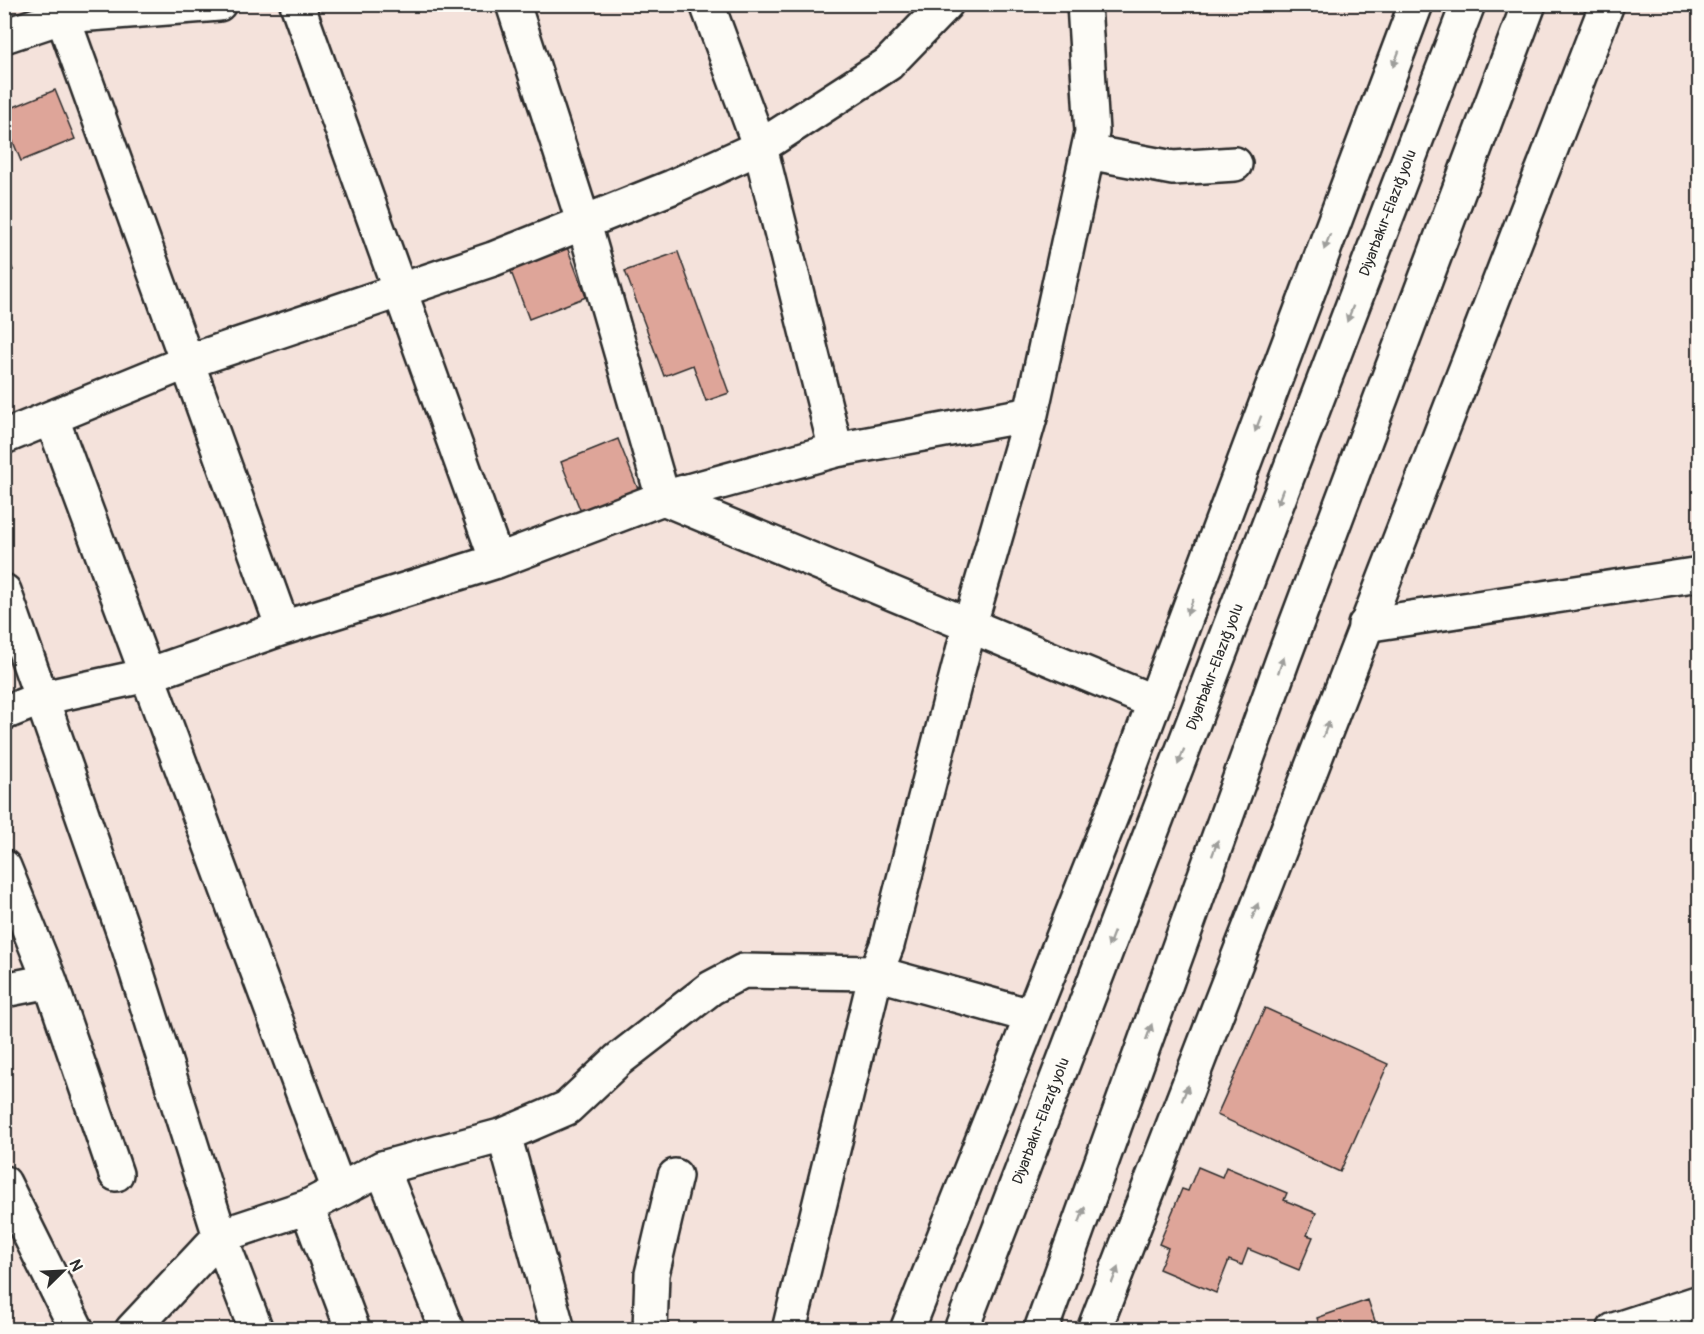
<svg xmlns="http://www.w3.org/2000/svg" width="1704" height="1334" viewBox="0 0 1704 1334" font-family="Pangolin,sans-serif">
<style>
.building{fill:#dea599;stroke:#2b2b2b;stroke-width:1.5}
.lines{fill:none;stroke-linecap:round;stroke-linejoin:round}
.street-casing{stroke:#2b2b2b;stroke-width:38}
.secondary-casing{stroke:#2b2b2b;stroke-width:38}
.highway-casing{stroke:#2b2b2b;stroke-width:38}
.street{stroke:#fdfcf7;stroke-width:33}
.secondary{stroke:#fdfcf7;stroke-width:33}
.highway{stroke:#fdfcf7;stroke-width:33}
.oneway{fill:#9e9e9b}
.labels{text-anchor:middle;dominant-baseline:central;stroke-width:6;stroke-linejoin:round;paint-order:stroke}
.street-label{font-size:15px;fill:#2b2b2b;stroke:#fdfcf7}
</style>
<rect width="100%" height="100%" fill="#f4e2db"/>
<filter id="ink" filterUnits="userSpaceOnUse"><feTurbulence type="fractalNoise" baseFrequency=".0167" numOctaves="2"/><feDisplacementMap in="SourceGraphic" scale="12" xChannelSelector="R" yChannelSelector="G"/><feConvolveMatrix kernelMatrix="1 2 1 2 8 2 1 2 1" color-interpolation-filters="sRGB"/></filter>
<g filter="url(#ink)">
<!-- building -->
<path class="building" d="M 55,90 L 75,139 L 21,161 L 4,120 L 4,111 Z
M 567,247 L 586,297 L 529,319 L 510,269 Z
M 4,250 L 13,270 L 4,274 Z
M 678,252 L 729,393 L 706,401 L 693,365 L 664,376 L 625,271 Z
M 618,439 L 640,494 L 583,517 L 561,462 Z
M 1265,1008 L 1388,1064 L 1340,1172 L 1217,1115 Z
M 1198,1167 L 1222,1177 L 1226,1167 L 1287,1193 L 1284,1200 L 1316,1213 L 1307,1235 L 1313,1237 L 1299,1270 L 1248,1249 L 1242,1265 L 1229,1260 L 1216,1293 L 1159,1269 L 1168,1248 L 1159,1244 L 1182,1189 L 1188,1191 Z
M 1368,1300 L 1378,1330 L 1321,1330 L 1317,1318 Z"/>
<g class="lines">
<!-- street casing -->
<g class="street-casing">
<path id="street" d="M 58,4 L 283,628
M 297,4 L 497,561
M 513,4 L 584,224 L 663,498 L 1154,702
M 707,4 L 760,147 L 836,450
M 4,36 L 64,16 L 219,4
M 1088,152 L 1173,168 L 1235,164
M 52,419 L 339,1190
M 4,437 L 187,362 L 493,259 L 672,187 L 760,147 L 888,64 L 946,4
M 4,591 L 129,948 L 220,1236 L 256,1330
M 1365,625 L 1700,574
M 4,713 L 42,698 L 148,675 L 283,628 L 497,561 L 663,498 L 836,450 L 1031,414
M 4,867 L 50,981 L 116,1174
M 4,990 L 50,981
M 504,1135 L 558,1330
M 382,1168 L 447,1330
M 4,1183 L 77,1330
M 307,1207 L 353,1330
M 132,1330 L 220,1236 L 307,1207 L 382,1168 L 504,1135 L 567,1108 L 618,1060 L 711,988 L 743,971 L 876,973 L 1031,1016
M 650,1330 L 652,1274 L 675,1176
M 789,1330 L 876,973 L 887,945 L 970,624 L 1031,414 L 1092,132 L 1084,4
M 907,1330 L 1118,799 L 1416,4"/>
</g>
<!-- secondary casing -->
<g class="secondary-casing">
<path id="secondary" d="M 1094,1330 L 1607,4
M 1614,1330 L 1700,1302"/>
</g>
<!-- highway casing -->
<g class="highway-casing">
<path id="highway" d="M 961,1330 L 1468,4
M 1041,1330 L 1283,659 L 1529,4"/>
</g>
<!-- street -->
<use href="#street" class="street"/>
<!-- secondary -->
<use href="#secondary" class="secondary"/>
<!-- highway -->
<use href="#highway" class="highway"/>
</g>
<!-- one-way arrows -->
<defs><path id="oneway-solid" d="M-6-.8H1V-3.2L6.5 0L1 3.2V.8H-6Z" transform="scale(1.5)"/></defs>
<g class="oneway">
<use href="#oneway-solid" transform="translate(1396 59) rotate(111)"/>
<use href="#oneway-solid" transform="translate(1327 242) rotate(111)"/>
<use href="#oneway-solid" transform="translate(1350 314) rotate(111)"/>
<use href="#oneway-solid" transform="translate(1258 424) rotate(111)"/>
<use href="#oneway-solid" transform="translate(1280 497) rotate(111)"/>
<use href="#oneway-solid" transform="translate(1190 607) rotate(111)"/>
<use href="#oneway-solid" transform="translate(1281 665) rotate(-70)"/>
<use href="#oneway-solid" transform="translate(1326 729) rotate(-69)"/>
<use href="#oneway-solid" transform="translate(1181 757) rotate(111)"/>
<use href="#oneway-solid" transform="translate(1215 848) rotate(-70)"/>
<use href="#oneway-solid" transform="translate(1255 911) rotate(-69)"/>
<use href="#oneway-solid" transform="translate(1111 939) rotate(111)"/>
<use href="#oneway-solid" transform="translate(1149 1032) rotate(-70)"/>
<use href="#oneway-solid" transform="translate(1185 1093) rotate(-69)"/>
<use href="#oneway-solid" transform="translate(1082 1215) rotate(-70)"/>
<use href="#oneway-solid" transform="translate(1115 1275) rotate(-69)"/>
</g>
</g>
<g class="labels">
<!-- street labels -->
<g class="street-label">
<text transform="translate(1388 213) rotate(-69)">Diyarbakır-Elazığ yolu</text>
<text transform="translate(1215 667) rotate(-69)">Diyarbakır-Elazığ yolu</text>
<text transform="translate(1041 1121) rotate(-69)">Diyarbakır-Elazığ yolu</text>
</g>
</g>
<!-- margin -->
<rect width="1704" height="1334" fill="none" stroke="#fdfcf7" stroke-width="24"/>
<rect x="12" y="12" width="1680" height="1310" fill="none" stroke="#2b2b2b" stroke-width="2" filter="url(#ink)"/>
<!-- north arrow -->
<g transform="translate(63 1271) rotate(66)" stroke="#fdfcf7" stroke-width="4.5" paint-order="stroke">
<path d="M0-4.5L10 22L0 15L-10 22Z" fill="#2b2b2b"/>
<text y="-9" font-size="16" font-weight="bold" text-anchor="middle" fill="#2b2b2b">N</text>
</g>
</svg>
